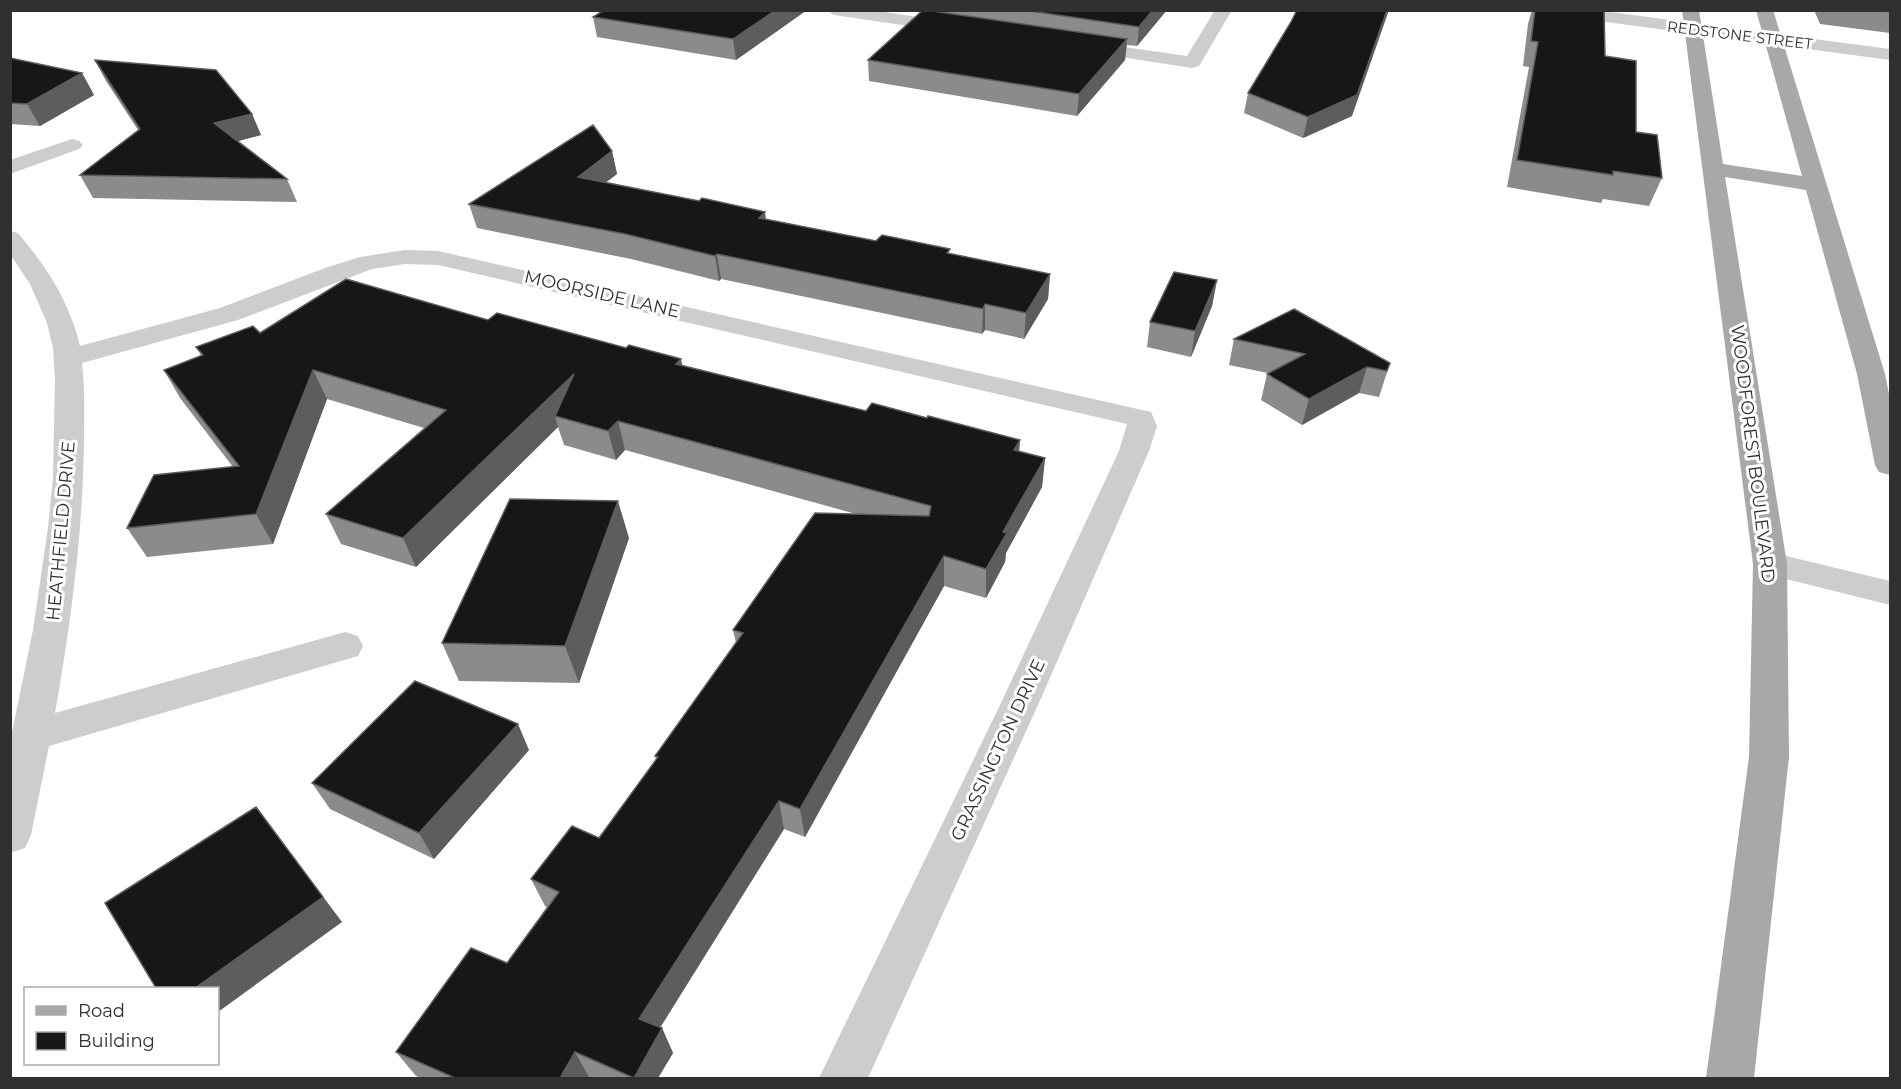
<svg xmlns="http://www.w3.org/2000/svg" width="1901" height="1089" viewBox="0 0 1901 1089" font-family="Montserrat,sans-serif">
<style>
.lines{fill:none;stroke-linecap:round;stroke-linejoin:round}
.minor{fill:#cdcdcd;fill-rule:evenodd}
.major{fill:#a8a8a8;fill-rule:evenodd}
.wall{fill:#8b8b8b}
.shaded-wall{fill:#5d5d5d}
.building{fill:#171717;stroke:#5d5d5d;stroke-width:1.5}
.labels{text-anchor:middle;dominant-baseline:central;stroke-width:6;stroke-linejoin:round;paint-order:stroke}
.far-street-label{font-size:15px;fill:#303030;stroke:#fff}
.street-label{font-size:18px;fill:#303030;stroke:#fff}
</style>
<rect width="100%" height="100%" fill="#fff"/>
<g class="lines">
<!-- minor -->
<path class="minor" d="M 826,10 L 872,10 L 956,23 L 962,24 L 965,28 L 962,32 L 956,33 L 834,15 Z
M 1215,10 L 1232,10 L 1199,66 L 1192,68 L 1082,51 L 1076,50 L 1073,46 L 1076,42 L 1082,41 L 1187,56 Z
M 1546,10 L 1596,10 L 1890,49 L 1890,60 L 1554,15 Z
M 72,139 L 79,141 L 83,145 L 79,149 L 10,174 L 10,160 Z
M 10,231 L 18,233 C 47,267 70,303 80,346 L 220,308 L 325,268 L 360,257 L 405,250 L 438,251 L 1151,412 L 1157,426 L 1149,451 L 1038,705 L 868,1078 L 819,1078 L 1000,705 L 1119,451 L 1127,424 L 438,265 L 405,264 L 372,269 L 238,320 L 82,363 C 85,388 84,415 84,440 C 83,532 71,623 55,713 L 345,632 L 358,636 L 363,646 L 358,656 L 49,746 L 31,835 L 25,848 L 10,853 L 10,742 L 33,630 L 48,528 L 53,476 L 55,380 L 53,348 L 47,323 L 30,284 L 10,254 Z
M 1770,552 L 1890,581 L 1890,605 L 1758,572 L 1753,564 L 1758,556 Z"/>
<!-- major -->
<path class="major" d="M 1682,10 L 1699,10 L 1723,164 L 1802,176 L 1756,10 L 1773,10 L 1885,374 L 1890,399 L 1890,475 L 1879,472 L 1875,465 L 1857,374 L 1806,190 L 1725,177 L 1787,564 L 1789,757 L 1754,1078 L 1706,1078 L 1749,757 L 1753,564 Z"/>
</g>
<!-- wall -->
<path class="wall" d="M 807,10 L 736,60 L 597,37 L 593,17 Z
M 938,10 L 1167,10 L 1137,46 L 1127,45 L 1125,60 L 1077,116 L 869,81 L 868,60 L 938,12 Z
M 1532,10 L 1604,10 L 1605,56 L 1636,132 L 1662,178 L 1649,206 L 1603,199 L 1601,203 L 1507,187 L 1529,67 L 1523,66 L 1528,24 Z
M 1814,10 L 1890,10 L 1890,33 L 1820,24 Z
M 10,58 L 82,73 L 94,95 L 40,126 L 10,124 Z
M 95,60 L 252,114 L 261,135 L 238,141 L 287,179 L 297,202 L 93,198 L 80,175 L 138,130 L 106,81 Z
M 1248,93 L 1352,116 L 1303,138 L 1244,113 Z
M 612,151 L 617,174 L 606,182 L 766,219 L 876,241 L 950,254 L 1050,274 L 1048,299 L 1024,339 L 985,330 L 982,334 L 721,279 L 719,281 L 631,259 L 477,228 L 469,204 Z
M 1217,280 L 1212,306 L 1191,357 L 1147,347 L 1150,322 Z
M 488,320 L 683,366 L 1045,458 L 1042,487 L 1006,553 L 1005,562 L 986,598 L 944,586 L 805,837 L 784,829 L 660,1027 L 662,1028 L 673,1053 L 658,1078 L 593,1078 L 589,1077 L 588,1078 L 421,1078 L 416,1076 L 396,1052 L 507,963 L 547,907 L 545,906 L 531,879 L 599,838 L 656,759 L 655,756 L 736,643 L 733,630 L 856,514 L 625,450 L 616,460 L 564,445 L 558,427 L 416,567 L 341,544 L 326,514 L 424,428 L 327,399 L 273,544 L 147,557 L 127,528 L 233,467 L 180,398 L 164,370 L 201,355 L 196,347 L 260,333 Z
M 1234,339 L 1390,363 L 1379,397 L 1359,393 L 1302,425 L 1261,400 L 1267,374 L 1268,373 L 1229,365 Z
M 629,538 L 579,683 L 459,681 L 442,643 Z
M 529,750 L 434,859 L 330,809 L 312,783 Z"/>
<!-- shaded-wall -->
<path class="shaded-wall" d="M 776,10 L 807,10 L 736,60 L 733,39 Z
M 1153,10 L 1167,10 L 1137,46 L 1139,27 Z
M 1387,10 L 1389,10 L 1352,116 L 1303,138 L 1308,117 Z
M 1127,39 L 1125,60 L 1077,116 L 1079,94 Z
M 82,73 L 94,95 L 40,126 L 27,104 Z
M 252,114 L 261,135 L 224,145 L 214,123 Z
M 612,151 L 617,174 L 583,200 L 578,177 Z
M 765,212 L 768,236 L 759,218 Z
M 717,254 L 721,279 L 719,281 L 715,256 Z
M 1050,274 L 1048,299 L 1024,339 L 1026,313 Z
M 1217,280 L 1212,306 L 1191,357 L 1195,331 Z
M 985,304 L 985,330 L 982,334 L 983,309 Z
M 681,359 L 687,387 L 676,364 Z
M 1367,367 L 1359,393 L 1302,425 L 1309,399 Z
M 313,370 L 327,399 L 273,544 L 256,514 Z
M 574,374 L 555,416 L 558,427 L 416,567 L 403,538 Z
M 618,421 L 625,450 L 616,460 L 608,431 Z
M 1020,440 L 1018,469 L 1014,450 Z
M 1045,458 L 1042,487 L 1006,553 L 1005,562 L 986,598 L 986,569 L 1003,532 Z
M 618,501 L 629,538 L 579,683 L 565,646 Z
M 944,556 L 944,586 L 805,837 L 800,809 Z
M 518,724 L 529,750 L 434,859 L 419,833 Z
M 779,801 L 784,829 L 650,1044 L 639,1019 Z
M 256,807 L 342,922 L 218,1012 L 218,988 L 195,988 Z
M 662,1028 L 673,1053 L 658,1078 L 634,1078 Z
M 575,1052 L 589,1077 L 588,1078 L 560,1078 Z"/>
<!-- building -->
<path class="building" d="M 604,10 L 776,10 L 733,39 L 593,17 Z
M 923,10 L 925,10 L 1127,39 L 1079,94 L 868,60 Z
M 1023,10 L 1153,10 L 1139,27 Z
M 1297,10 L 1387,10 L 1357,95 L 1308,117 L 1248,93 L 1291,22 Z
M 1535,10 L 1604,10 L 1605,56 L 1636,61 L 1636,132 L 1657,135 L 1662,178 L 1613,171 L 1613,175 L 1517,160 L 1538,42 L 1531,41 Z
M 1876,10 L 1890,10 L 1890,12 Z
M 10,58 L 82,73 L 27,104 L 10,103 Z
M 95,60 L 216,70 L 252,114 L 214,123 L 287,179 L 80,175 L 140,129 Z
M 593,125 L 612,151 L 578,177 L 699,201 L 702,198 L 765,212 L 759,218 L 876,241 L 882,235 L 950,249 L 947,253 L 1050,274 L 1026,313 L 985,304 L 983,309 L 717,254 L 715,256 L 625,234 L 469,204 Z
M 1174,272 L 1217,280 L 1195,331 L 1150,322 Z
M 346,279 L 488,320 L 497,313 L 626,348 L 629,345 L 681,359 L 676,364 L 866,411 L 872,403 L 927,418 L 928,416 L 1020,440 L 1014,450 L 1045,458 L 1003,532 L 1007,533 L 986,569 L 944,556 L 800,809 L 779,801 L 639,1019 L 662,1028 L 634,1078 L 575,1052 L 560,1078 L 455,1078 L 396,1052 L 471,948 L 507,963 L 559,892 L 531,879 L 572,826 L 599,838 L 658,757 L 655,756 L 743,633 L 733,630 L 815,513 L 929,516 L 931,506 L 618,421 L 608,431 L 555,416 L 574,374 L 403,538 L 326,514 L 446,410 L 313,370 L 256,514 L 127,528 L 154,475 L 239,466 L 164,370 L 203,355 L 196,347 L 253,326 L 260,333 Z
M 1294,309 L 1390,363 L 1387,371 L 1367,367 L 1309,399 L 1267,374 L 1305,354 L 1234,339 Z
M 510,499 L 618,501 L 565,646 L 442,643 Z
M 415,681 L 518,724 L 419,833 L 312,783 Z
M 256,807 L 323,897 L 195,988 L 156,988 L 105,903 Z"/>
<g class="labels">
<!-- far-street labels -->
<g class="far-street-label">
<text transform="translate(1740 35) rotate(7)">REDSTONE STREET</text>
</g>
<!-- street labels -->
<g class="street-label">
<text transform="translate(602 294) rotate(13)">MOORSIDE LANE</text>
<text transform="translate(1753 454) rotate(83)">WOODFOREST BOULEVARD</text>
<text transform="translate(61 531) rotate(-85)">HEATHFIELD DRIVE</text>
<text transform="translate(998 750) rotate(-65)">GRASSINGTON DRIVE</text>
</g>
</g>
<!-- border -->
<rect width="1901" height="1089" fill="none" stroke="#303030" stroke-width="24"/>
<!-- legend -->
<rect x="24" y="987" width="195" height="78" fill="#ffffff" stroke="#acacac" stroke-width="1.5"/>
<rect x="36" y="1006" width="30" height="9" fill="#a8a8a8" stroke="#acacac" stroke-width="1.5"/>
<text x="78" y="1017" font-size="18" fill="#303030">Road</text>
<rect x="36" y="1032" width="30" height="18" fill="#171717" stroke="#acacac" stroke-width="1.5"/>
<text x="78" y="1047" font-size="18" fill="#303030">Building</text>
</svg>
